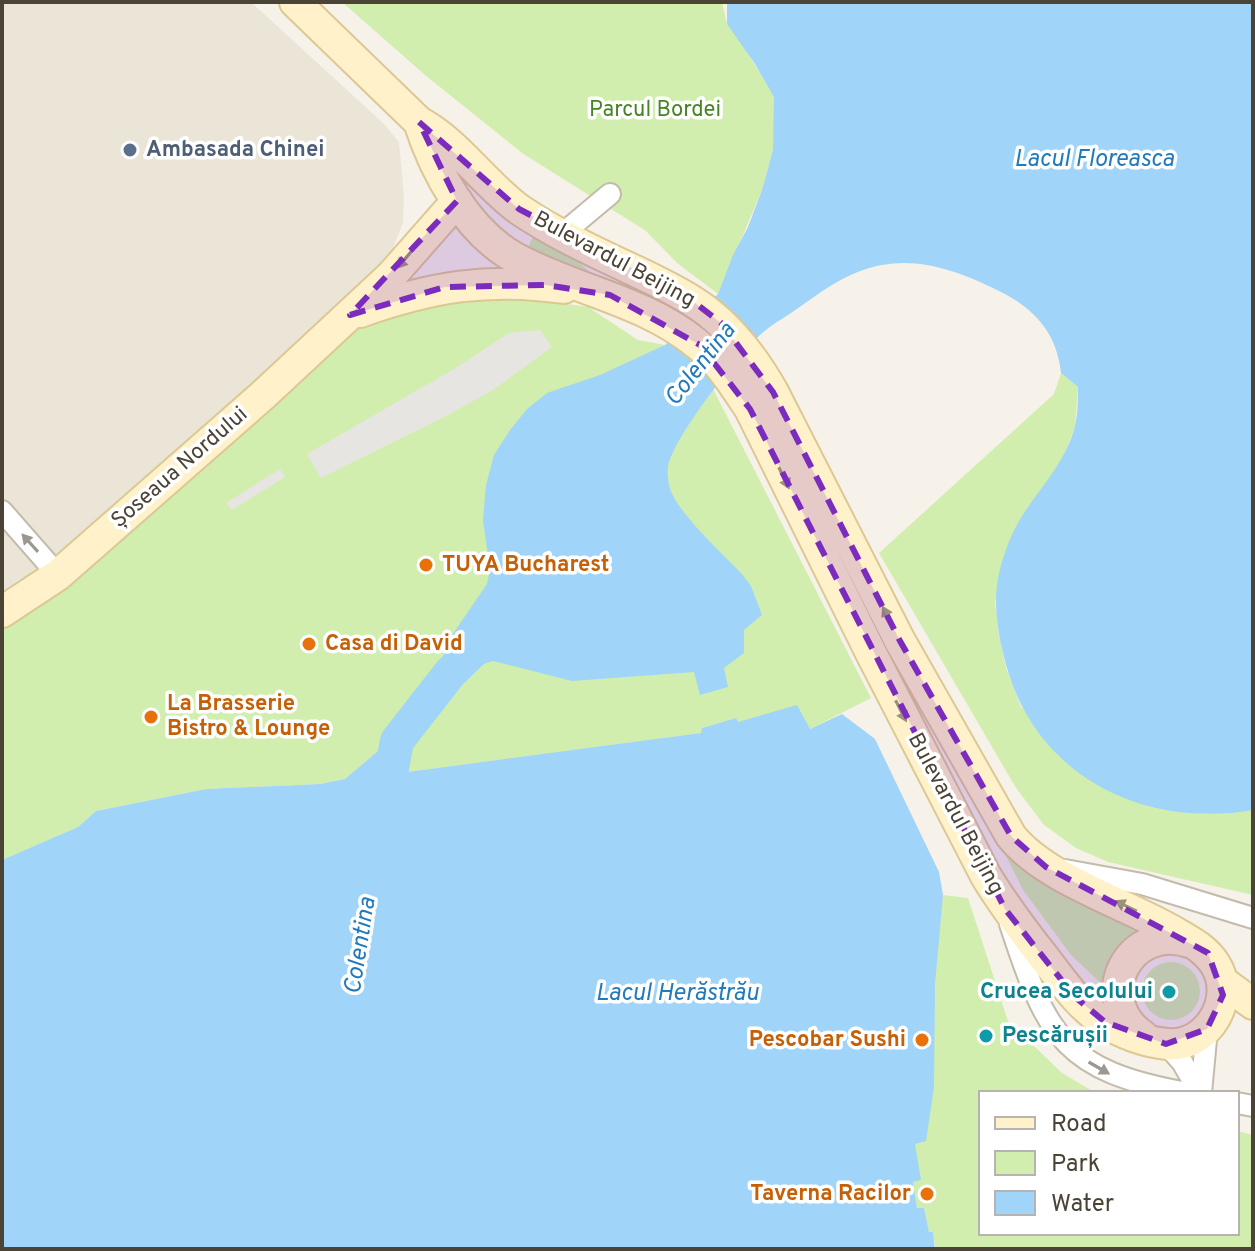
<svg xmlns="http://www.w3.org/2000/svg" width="1255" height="1251" viewBox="0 0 1255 1251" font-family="Overpass,sans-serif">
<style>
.residential{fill:#ebe5d7}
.green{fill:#d1eeae}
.parking{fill:#e7e5e1}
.water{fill:#a0d4f8}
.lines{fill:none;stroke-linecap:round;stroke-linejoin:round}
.river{stroke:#a0d4f8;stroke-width:34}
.minor-casing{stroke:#c3bbab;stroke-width:24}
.secondary-casing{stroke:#dbc894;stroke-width:34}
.minor{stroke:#fff;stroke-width:20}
.secondary{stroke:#fff2cb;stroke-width:30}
.oneway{fill:#9c9279}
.oneway2{fill:#9c9890}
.marked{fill:#7b2cbf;fill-opacity:0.2;stroke:#7b2cbf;stroke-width:6;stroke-dasharray:16 10;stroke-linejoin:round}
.service-dot{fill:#5c6f8a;stroke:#fff;stroke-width:3}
.food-dot{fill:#e8710a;stroke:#fff;stroke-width:3}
.culture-dot{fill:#0f9aa8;stroke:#fff;stroke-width:3}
.labels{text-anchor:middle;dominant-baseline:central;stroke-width:7;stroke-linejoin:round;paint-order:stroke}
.park-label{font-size:22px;fill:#478522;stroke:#fff}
.service-label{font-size:22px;font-weight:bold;fill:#4e5e75;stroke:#fff;text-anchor:start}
.street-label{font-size:22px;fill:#4b4336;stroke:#fff}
.food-label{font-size:22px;font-weight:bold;fill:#c56008;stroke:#fff;text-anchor:start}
.culture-label{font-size:22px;font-weight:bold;fill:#0d838f;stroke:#fff;text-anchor:end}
.water-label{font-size:24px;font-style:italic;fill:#217abc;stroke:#fff}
</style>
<rect width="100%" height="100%" fill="#f6f2e9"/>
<!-- residential -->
<path class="residential" d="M 2,2 L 251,2 L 384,124 L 399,142 L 404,197 L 403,223 L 392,250 L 375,272 L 390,310 L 2,624 Z"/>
<!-- green -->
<path class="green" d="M 342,2 L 722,2 L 727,24 L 739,39 L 774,96 L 775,115 L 773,150 L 762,190 L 718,294 L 677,263 L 646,231 L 522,153 L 425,75 Z
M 537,227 L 589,271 L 528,248 Z
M 483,292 L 588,307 L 638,340 L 665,345 L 713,389 L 871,698 L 810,729 L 737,722 L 736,718 L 702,728 L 702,733 L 407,772 L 398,764 L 403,745 L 392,739 L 345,779 L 320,784 L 206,789 L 96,811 L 78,827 L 2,860 L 2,624 L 355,329 L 390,310 Z
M 1061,373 L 1078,387 L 1075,428 L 1067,448 L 995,601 L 998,631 L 1006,668 L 1021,707 L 1201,814 L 1253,810 L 1253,895 L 1108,862 L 1076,848 L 1044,825 L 1016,788 L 879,553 L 1054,394 Z
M 994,832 L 1067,894 L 1144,934 L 1109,991 L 1071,955 L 1023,890 Z
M 943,895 L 968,898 L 1008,1021 L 1062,1073 L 1096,1093 L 981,1093 L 981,1233 L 1237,1233 L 1237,1131 L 1253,1135 L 1253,1249 L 936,1249 L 933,1233 L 929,1233 L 924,1208 L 917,1209 L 913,1181 L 915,1144 Z
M1142 991a29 29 0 1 1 58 0a29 29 0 1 1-58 0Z"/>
<!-- parking -->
<path class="parking" d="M 540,330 L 552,347 L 493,390 L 446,416 L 321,478 L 307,454 L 454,369 L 509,333 Z
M 280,469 L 285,477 L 232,510 L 226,503 Z"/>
<!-- water -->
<path class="water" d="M 727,2 L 1253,2 L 1253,810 C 1137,830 1029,771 1003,653 C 996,625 993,597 1000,569 C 1005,550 1013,529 1024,513 C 1042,486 1065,461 1074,430 C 1078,416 1078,401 1078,387 L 1061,373 C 1057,333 1034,308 999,291 C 964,273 921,257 882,265 C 847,271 820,293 791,313 C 782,319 770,326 761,334 C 738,356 673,437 668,467 C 667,473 668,480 669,485 C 674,510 723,554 742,574 L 751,586 L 762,615 L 744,630 L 744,653 L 724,668 L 728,687 L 700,695 L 694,672 L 572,681 L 493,661 L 470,668 L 457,677 L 440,665 L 450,638 L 487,584 L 490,570 L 483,520 L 486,485 L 494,455 L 510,430 L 527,409 L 547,393 L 600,375 L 665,345 L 718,294 L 733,255 L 748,227 L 762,190 L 773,150 L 774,97 L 755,64 L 727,24 Z
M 797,705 L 810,729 L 842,714 L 875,739 L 939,872 L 943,895 L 935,984 L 934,1087 L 926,1141 L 915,1144 L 921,1180 L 913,1182 L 917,1208 L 924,1208 L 929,1232 L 933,1232 L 935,1249 L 2,1249 L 2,860 L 78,827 L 96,811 L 206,789 L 320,784 L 345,779 L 392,739 L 403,745 L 398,764 L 407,772 L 701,733 L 702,728 L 736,718 L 738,722 Z"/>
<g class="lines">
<!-- river -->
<path class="river" d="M 389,785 L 397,741 L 450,673 L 482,642"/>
<!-- minor casing -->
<g class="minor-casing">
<path id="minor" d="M 561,235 L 610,194
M 2,511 L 58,575
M 1065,870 L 1142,884 L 1253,918
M 1010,924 C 1047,1037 1064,1071 1187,1093
M 1166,1044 L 1182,1062 L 1200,1093
M 1201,1093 L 1207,1029
M 1237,1103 L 1253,1106"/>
</g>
<!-- secondary casing -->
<g class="secondary-casing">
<path id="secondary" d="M 295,2 L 419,122 C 458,143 484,184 520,210 C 560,237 606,257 650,278 C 670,288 690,298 708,312 C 736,334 756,362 773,392 L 900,641 L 1011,836 C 1046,880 1128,904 1178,934 C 1192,942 1206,950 1215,964 C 1237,998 1208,1048 1167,1044 C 1146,1042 1121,1033 1104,1022 C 1079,1006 1063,982 1046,960 C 1024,932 1004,906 986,876 L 872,655 L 750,409 C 734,385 719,360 696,343 C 643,300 574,290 515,258 C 467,231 435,172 419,122
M 360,312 C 431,287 488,277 564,288
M 2,612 L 58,575 L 262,396 L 391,276 L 457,201
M 1223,982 L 1253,1004
M 1143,1036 C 1090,1000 1128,922 1189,942"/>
</g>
<!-- minor -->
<use href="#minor" class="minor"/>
<!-- secondary -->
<use href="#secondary" class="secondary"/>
</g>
<!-- one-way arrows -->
<defs><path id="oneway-solid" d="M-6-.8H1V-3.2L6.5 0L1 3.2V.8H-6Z" transform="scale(2)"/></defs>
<g class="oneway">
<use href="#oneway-solid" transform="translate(405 259) rotate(130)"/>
<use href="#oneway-solid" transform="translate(784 478) rotate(64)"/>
<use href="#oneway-solid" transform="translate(888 617) rotate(-117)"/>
<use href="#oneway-solid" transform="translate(901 711) rotate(63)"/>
<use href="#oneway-solid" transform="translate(1126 906) rotate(-154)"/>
</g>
<g class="oneway2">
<use href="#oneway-solid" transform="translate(30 543) rotate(-132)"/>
<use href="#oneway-solid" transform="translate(1099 1068) rotate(30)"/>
</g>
<!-- marked area -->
<path class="marked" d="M 419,122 L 519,209 L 686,296 L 721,323 L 773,392 L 900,641 L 1011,836 L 1046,867 L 1208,953 L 1223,995 L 1207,1029 L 1166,1044 L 1105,1022 L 1075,997 L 1005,909 L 750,409 L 700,345 L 610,295 L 546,285 L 445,287 L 350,315 L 457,201 Z"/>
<!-- markers -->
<circle class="service-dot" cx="130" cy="150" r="8"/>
<g class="food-dot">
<circle cx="426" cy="565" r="8"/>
<circle cx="309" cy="644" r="8"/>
<circle cx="151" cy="717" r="8"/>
<circle cx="922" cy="1040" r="8"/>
<circle cx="927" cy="1194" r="8"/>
</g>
<g class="culture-dot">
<circle cx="1169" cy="992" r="8"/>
<circle cx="986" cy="1036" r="8"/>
</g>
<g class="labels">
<!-- park labels -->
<g class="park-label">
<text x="655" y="110">Parcul Bordei</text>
</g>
<!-- service labels -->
<g class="service-label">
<text x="146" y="150">Ambasada Chinei</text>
</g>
<!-- street labels -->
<g class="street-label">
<text transform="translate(614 260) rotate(28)">Bulevardul Beijing</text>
<text transform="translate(180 468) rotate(-41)">Șoseaua Nordului</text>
<text transform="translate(955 814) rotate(62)">Bulevardul Beijing</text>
</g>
<!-- food labels -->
<g class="food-label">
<text x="442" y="565">TUYA Bucharest</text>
<text x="325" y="644">Casa di David</text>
<text x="167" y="704">La Brasserie<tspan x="167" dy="25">Bistro &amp; Lounge</tspan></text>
<text x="906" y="1040" text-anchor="end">Pescobar Sushi</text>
<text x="911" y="1194" text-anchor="end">Taverna Racilor</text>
</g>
<!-- culture labels -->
<g class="culture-label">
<text x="1153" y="992">Crucea Secolului</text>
<text x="1002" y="1036" text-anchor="start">Pescărușii</text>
</g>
<!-- water labels -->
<g class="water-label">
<text x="1094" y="160">Lacul Floreasca</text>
<text transform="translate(701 365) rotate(-52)">Colentina</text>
<text transform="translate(361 946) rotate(-81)">Colentina</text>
<text x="677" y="994">Lacul Herăstrău</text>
</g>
</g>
<!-- border -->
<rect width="1255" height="1251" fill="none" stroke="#4b4336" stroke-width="8"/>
<!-- legend -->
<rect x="979" y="1091" width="260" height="144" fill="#ffffff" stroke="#b7b4af" stroke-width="2"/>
<rect x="995" y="1117" width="40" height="12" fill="#fff2cb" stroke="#b7b4af" stroke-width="2"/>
<text x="1051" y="1131" font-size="24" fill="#4b4336">Road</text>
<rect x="995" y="1151" width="40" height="24" fill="#d1eeae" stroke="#b7b4af" stroke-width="2"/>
<text x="1051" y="1171" font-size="24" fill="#4b4336">Park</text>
<rect x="995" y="1191" width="40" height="24" fill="#a0d4f8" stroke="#b7b4af" stroke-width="2"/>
<text x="1051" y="1211" font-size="24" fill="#4b4336">Water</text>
</svg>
